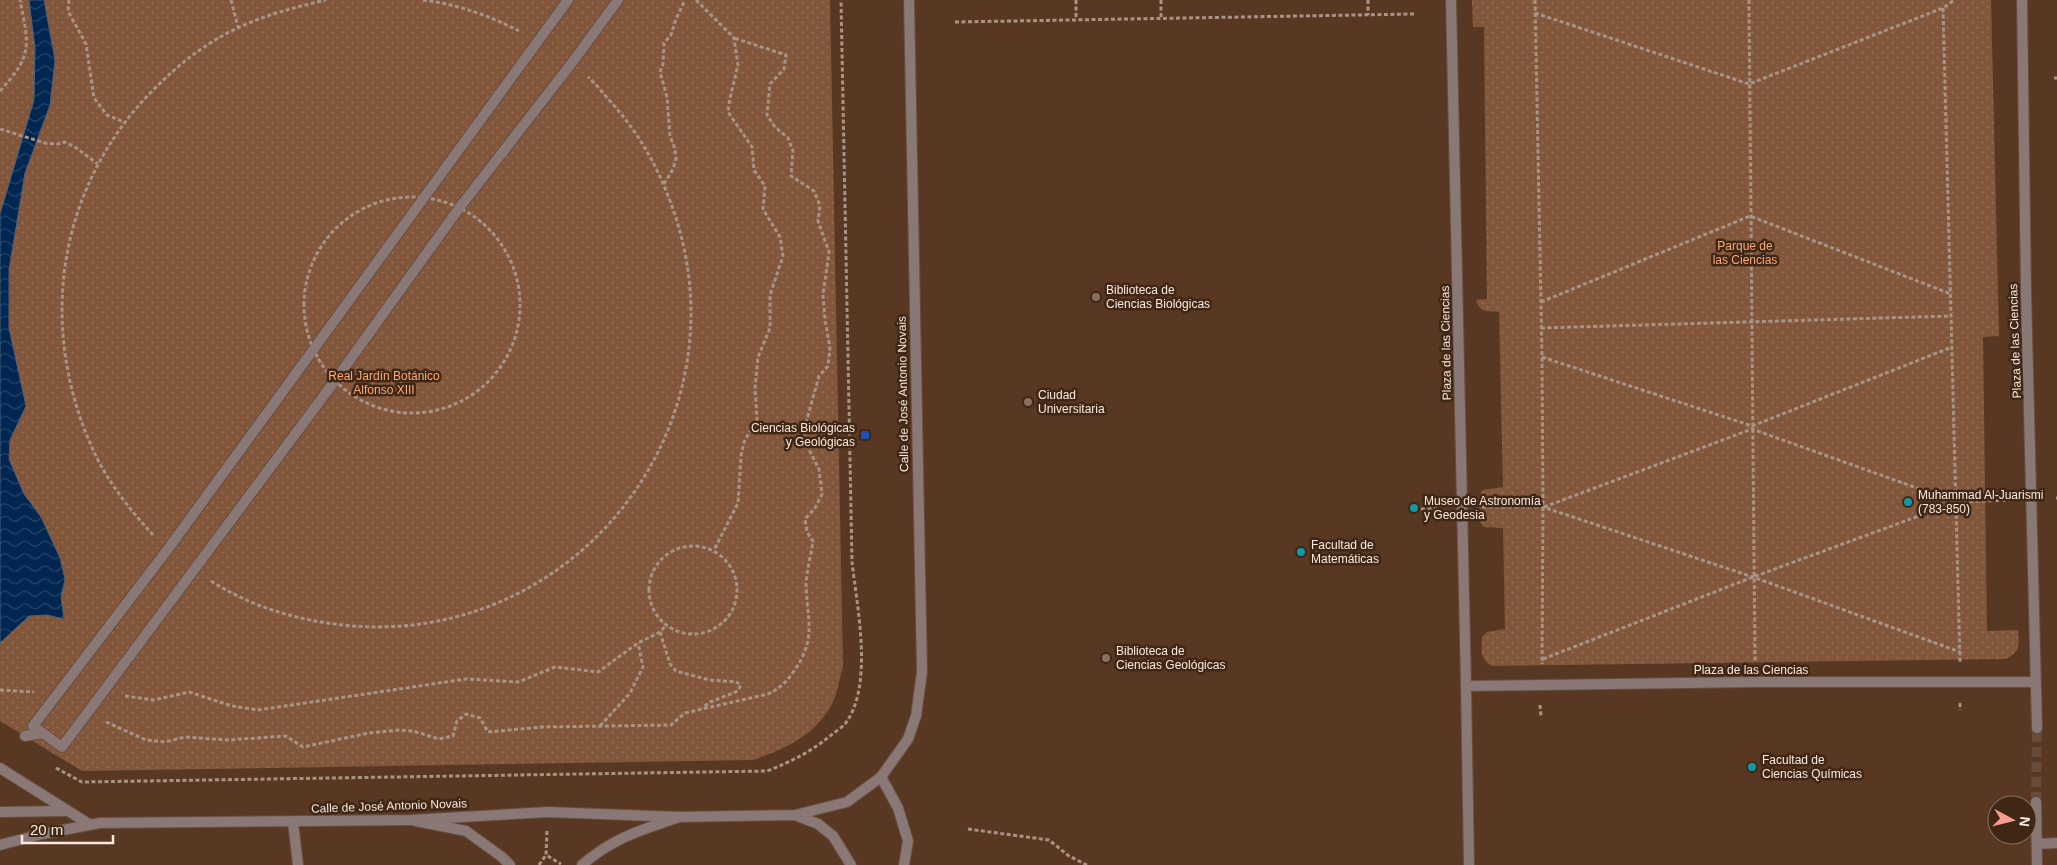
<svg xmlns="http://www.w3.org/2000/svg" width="2057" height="865" viewBox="0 0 2057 865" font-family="Helvetica,sans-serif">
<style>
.built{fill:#583823;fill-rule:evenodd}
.park{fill:url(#park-dots)}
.water{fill:url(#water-waves);stroke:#4b607b}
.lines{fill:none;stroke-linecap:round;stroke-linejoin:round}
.minor-tunnel{stroke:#654c3c;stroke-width:10;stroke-dasharray:10 5;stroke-linecap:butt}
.service-casing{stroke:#674e3e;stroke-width:12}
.pedestrian-casing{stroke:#674e3e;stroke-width:12}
.minor-casing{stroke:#674e3e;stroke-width:12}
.tertiary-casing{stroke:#674e3e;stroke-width:12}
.path{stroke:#a99385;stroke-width:3;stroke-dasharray:4 2.5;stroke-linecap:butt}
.service{stroke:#897875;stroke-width:10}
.pedestrian{stroke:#897875;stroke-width:10}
.minor{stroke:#897875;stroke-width:10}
.tertiary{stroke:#897875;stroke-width:10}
.education-dot{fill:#8d6e63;stroke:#402615;stroke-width:2}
.transit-dot{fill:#1a4fb4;stroke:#402615;stroke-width:2}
.culture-dot{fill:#0f9aa8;stroke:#402615;stroke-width:2}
.labels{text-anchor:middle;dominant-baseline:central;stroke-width:5;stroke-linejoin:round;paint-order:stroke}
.park-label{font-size:12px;fill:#fcaa76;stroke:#402615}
.poi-label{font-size:12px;fill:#fae9de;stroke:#402615;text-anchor:start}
.street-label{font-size:12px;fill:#fae9de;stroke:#402615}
</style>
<defs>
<pattern id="park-dots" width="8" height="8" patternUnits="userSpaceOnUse" patternTransform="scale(1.25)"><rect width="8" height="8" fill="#81563b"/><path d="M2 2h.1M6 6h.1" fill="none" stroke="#946e57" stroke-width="1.8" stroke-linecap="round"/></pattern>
<pattern id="water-waves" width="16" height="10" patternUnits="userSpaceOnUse" patternTransform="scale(1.25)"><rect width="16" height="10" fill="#002651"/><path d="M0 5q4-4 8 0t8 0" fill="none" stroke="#26466a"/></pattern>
</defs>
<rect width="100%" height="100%" fill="#4b301f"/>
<!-- built -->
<path class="built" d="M 0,0 L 2057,0 L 2057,865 L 0,865 ZM 1997,805 L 2027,805 L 2027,835 L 1997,835 Z"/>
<!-- park -->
<path class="park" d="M 0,0 L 830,0 L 843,667 C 840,676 839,685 836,694 C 823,732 788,748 753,760 L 82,771 L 0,721 Z
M 1472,0 L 1991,0 L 1999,336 L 1983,337 L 1987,631 L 2018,630 C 2019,646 2021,651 2006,659 L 1492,666 C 1479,658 1482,651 1482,637 L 1487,632 L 1505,629 L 1503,528 L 1484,527 C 1473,515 1475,503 1483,490 L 1503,487 L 1499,312 C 1487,311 1480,313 1476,300 L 1487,299 L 1484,33 L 1484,27 L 1473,27 Z"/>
<!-- water -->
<path class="water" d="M 29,0 L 44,0 L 55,60 L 50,105 L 25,173 L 9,270 L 9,328 L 26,406 L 10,440 L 9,459 L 24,494 L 41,517 L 60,558 L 65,579 L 61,597 L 64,619 L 47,615 L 29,616 L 0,643 L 0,214 L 34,100 L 35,48 Z"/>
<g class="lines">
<!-- minor-tunnel -->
<path class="minor-tunnel" d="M 2036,802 L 2037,728"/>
<!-- service casing -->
<g class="service-casing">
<path id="service" d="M 293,822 L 298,865"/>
</g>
<!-- pedestrian casing -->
<g class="pedestrian-casing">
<path id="pedestrian" d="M 568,0 L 168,549 L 33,726 L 62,747 L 334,382 L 460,207 L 571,64 L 618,0
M 25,736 L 42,733"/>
</g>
<!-- minor casing -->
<g class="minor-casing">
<path id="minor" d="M 1451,0 L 1466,686 L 1469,865
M 2022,0 L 2026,292 L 2037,728
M 1466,686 L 1755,682 L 2036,682
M 0,768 L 89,824
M 881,777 L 898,808 L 908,841 L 904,865
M 2036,802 L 2037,865
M 0,812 L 65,811
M 795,815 L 818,824 L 833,836 L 851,865
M 416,821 L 466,831 L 502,857 L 510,865
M 2037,844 L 2057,843
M 582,865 C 614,837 640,831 679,817"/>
</g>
<!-- tertiary casing -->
<g class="tertiary-casing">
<path id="tertiary" d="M 0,845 L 42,834 L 100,823 L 411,820 L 548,812 L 679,817 L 795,815 L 847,802 L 881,777 L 908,739 L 916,716 L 922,672 L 909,0"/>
</g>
<!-- path -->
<path class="path" d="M 69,0 L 68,11 L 86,44 L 94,98 L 107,115 L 124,122
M 231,0 L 238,27
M 423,0 C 457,4 490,16 519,31
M 696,0 L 734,38 L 738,65 L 730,98 L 728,112 L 752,147 L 754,170 L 765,186 L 763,209 L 780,237 L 783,256 L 770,295 L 770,328 L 758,357 L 755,388 L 757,419 L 744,442 L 741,456 L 738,503 L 714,550
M 1076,0 L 1076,19
M 1161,0 L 1161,18
M 1368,0 L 1368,15
M 1535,0 L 1542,357 L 1543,507 L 1542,664
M 1749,0 L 1755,662
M 1943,8 L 1960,662
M 1535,13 L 1749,84 L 1943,8 L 1954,0
M 955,22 L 1414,14
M 2054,78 L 2057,78
M 0,91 C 33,55 29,46 20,0
M 0,129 L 45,143 L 57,144 L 65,142 L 75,147 L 98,164
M 664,184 L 673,169 L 676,159 L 675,149 L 670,136 L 667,97 L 660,72 L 663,64 L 664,43 L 671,35 L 676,19 L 685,0
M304 305a108 108 0 1 1 216 0a108 108 0 1 1-216 0Z
M 1541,302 L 1750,216 L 1951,294
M 1541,328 L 1951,316
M 1542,357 L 1752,426 L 1952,347
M 2056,498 L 2057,498
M 1482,507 L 1543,507 L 1753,577 L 1960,652
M 1544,507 L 1752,429 L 1956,502
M 1421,509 L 1441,508
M 153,535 C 130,510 108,482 94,452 C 40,335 54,203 139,105 C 167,74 201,44 240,27 C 268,14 296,7 326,0
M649 590a44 44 0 1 1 88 0a44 44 0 1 1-88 0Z
M 211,581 C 253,608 303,622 353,626 C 582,643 752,416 670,201 C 656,163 637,131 610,101 C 603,93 596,84 588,77
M 660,632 L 670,664 L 676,671 L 709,680 L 736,682 L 741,685 L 738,691 L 710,702 L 702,708
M 1543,659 L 1753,577 L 1957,502 L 2010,500
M 0,690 L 34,692
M 125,696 L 154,700 L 189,692 L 232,706 L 258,710 L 466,679 L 518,682 L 555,667 L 598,672 L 638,643 L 660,632 L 666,625
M 1960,703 L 1960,710
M 1540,705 L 1541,717
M 106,722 L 146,740 L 165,742 L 185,737 L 228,740 L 286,736 L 303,747 L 369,733 L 400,730 L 413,731 L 439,739 L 453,736 L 457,721 L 466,714 L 480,718 L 488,732 L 542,727 L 671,725 L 685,713 L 768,694 C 780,688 787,682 794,671 C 816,639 808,623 806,587 C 806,572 811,556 813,541 L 807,532 L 805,519 L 815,508 L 822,494 L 819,469 L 806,444 L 804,430 L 819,376 L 828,366 L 830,348 L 825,320 L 823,295 L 829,252 L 818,221 L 820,206 L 814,191 L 791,176 L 793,151 L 788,138 L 775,127 L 767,115 L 770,84 L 784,69 L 786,55 L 734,38
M 600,726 L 630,693 L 643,667 L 638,643
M 56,768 L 82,782 L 767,771 C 792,761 809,753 830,736 C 835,732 841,728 845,724 C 874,686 857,607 852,562 L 841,0
M 968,829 L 1049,840 L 1069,856 L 1087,865
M 547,831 L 546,855 L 561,864
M 539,865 L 546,855"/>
<!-- service -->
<use href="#service" class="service"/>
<!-- pedestrian -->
<use href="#pedestrian" class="pedestrian"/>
<!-- minor -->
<use href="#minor" class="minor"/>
<!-- tertiary -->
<use href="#tertiary" class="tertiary"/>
</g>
<!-- markers -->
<g class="education-dot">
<circle cx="1096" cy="297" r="5"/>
<circle cx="1028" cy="402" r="5"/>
<circle cx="1106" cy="658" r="5"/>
</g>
<rect class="transit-dot" x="860" y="430" width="10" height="10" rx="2.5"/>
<g class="culture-dot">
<circle cx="1908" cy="502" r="5"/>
<circle cx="1414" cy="508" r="5"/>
<circle cx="1301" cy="552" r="5"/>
<circle cx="1752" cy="767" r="5"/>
</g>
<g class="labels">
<!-- park labels -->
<g class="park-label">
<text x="1745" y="246">Parque de<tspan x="1745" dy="14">las Ciencias</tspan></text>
<text x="384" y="376">Real Jardín Botánico<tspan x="384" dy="14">Alfonso XIII</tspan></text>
</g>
<!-- poi labels -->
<g class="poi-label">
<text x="1106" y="290">Biblioteca de<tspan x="1106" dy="14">Ciencias Biológicas</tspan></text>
<text x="1038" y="395">Ciudad<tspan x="1038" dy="14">Universitaria</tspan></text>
<text x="855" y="428" text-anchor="end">Ciencias Biológicas<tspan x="855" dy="14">y Geológicas</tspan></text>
<text x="1918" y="495">Muhammad Al-Juarismi<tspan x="1918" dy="14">(783-850)</tspan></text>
<text x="1424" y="501">Museo de Astronomía<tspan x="1424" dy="14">y Geodesia</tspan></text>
<text x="1311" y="545">Facultad de<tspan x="1311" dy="14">Matemáticas</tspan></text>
<text x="1116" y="651">Biblioteca de<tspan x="1116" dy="14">Ciencias Geológicas</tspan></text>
<text x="1762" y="760">Facultad de<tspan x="1762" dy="14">Ciencias Químicas</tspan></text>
</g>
<!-- street labels -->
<g class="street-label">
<text transform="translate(2015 341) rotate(-92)">Plaza de las Ciencias</text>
<text transform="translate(1446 343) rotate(-91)">Plaza de las Ciencias</text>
<text transform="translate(903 394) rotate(-91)">Calle de José Antonio Novais</text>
<text x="1751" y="670">Plaza de las Ciencias</text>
<text transform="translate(389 806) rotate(-2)">Calle de José Antonio Novais</text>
</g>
</g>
<!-- north arrow -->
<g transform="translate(2012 820) rotate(97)"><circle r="24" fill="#402615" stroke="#8a7465"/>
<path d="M0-4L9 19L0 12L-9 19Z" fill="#f49d8d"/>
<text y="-8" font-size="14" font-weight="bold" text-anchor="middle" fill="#fae9de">N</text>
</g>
<!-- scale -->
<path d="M22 835v8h91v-8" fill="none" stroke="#fae9de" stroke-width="2.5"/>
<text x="30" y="835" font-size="15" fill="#fae9de" stroke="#402615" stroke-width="4" paint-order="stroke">20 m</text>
</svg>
